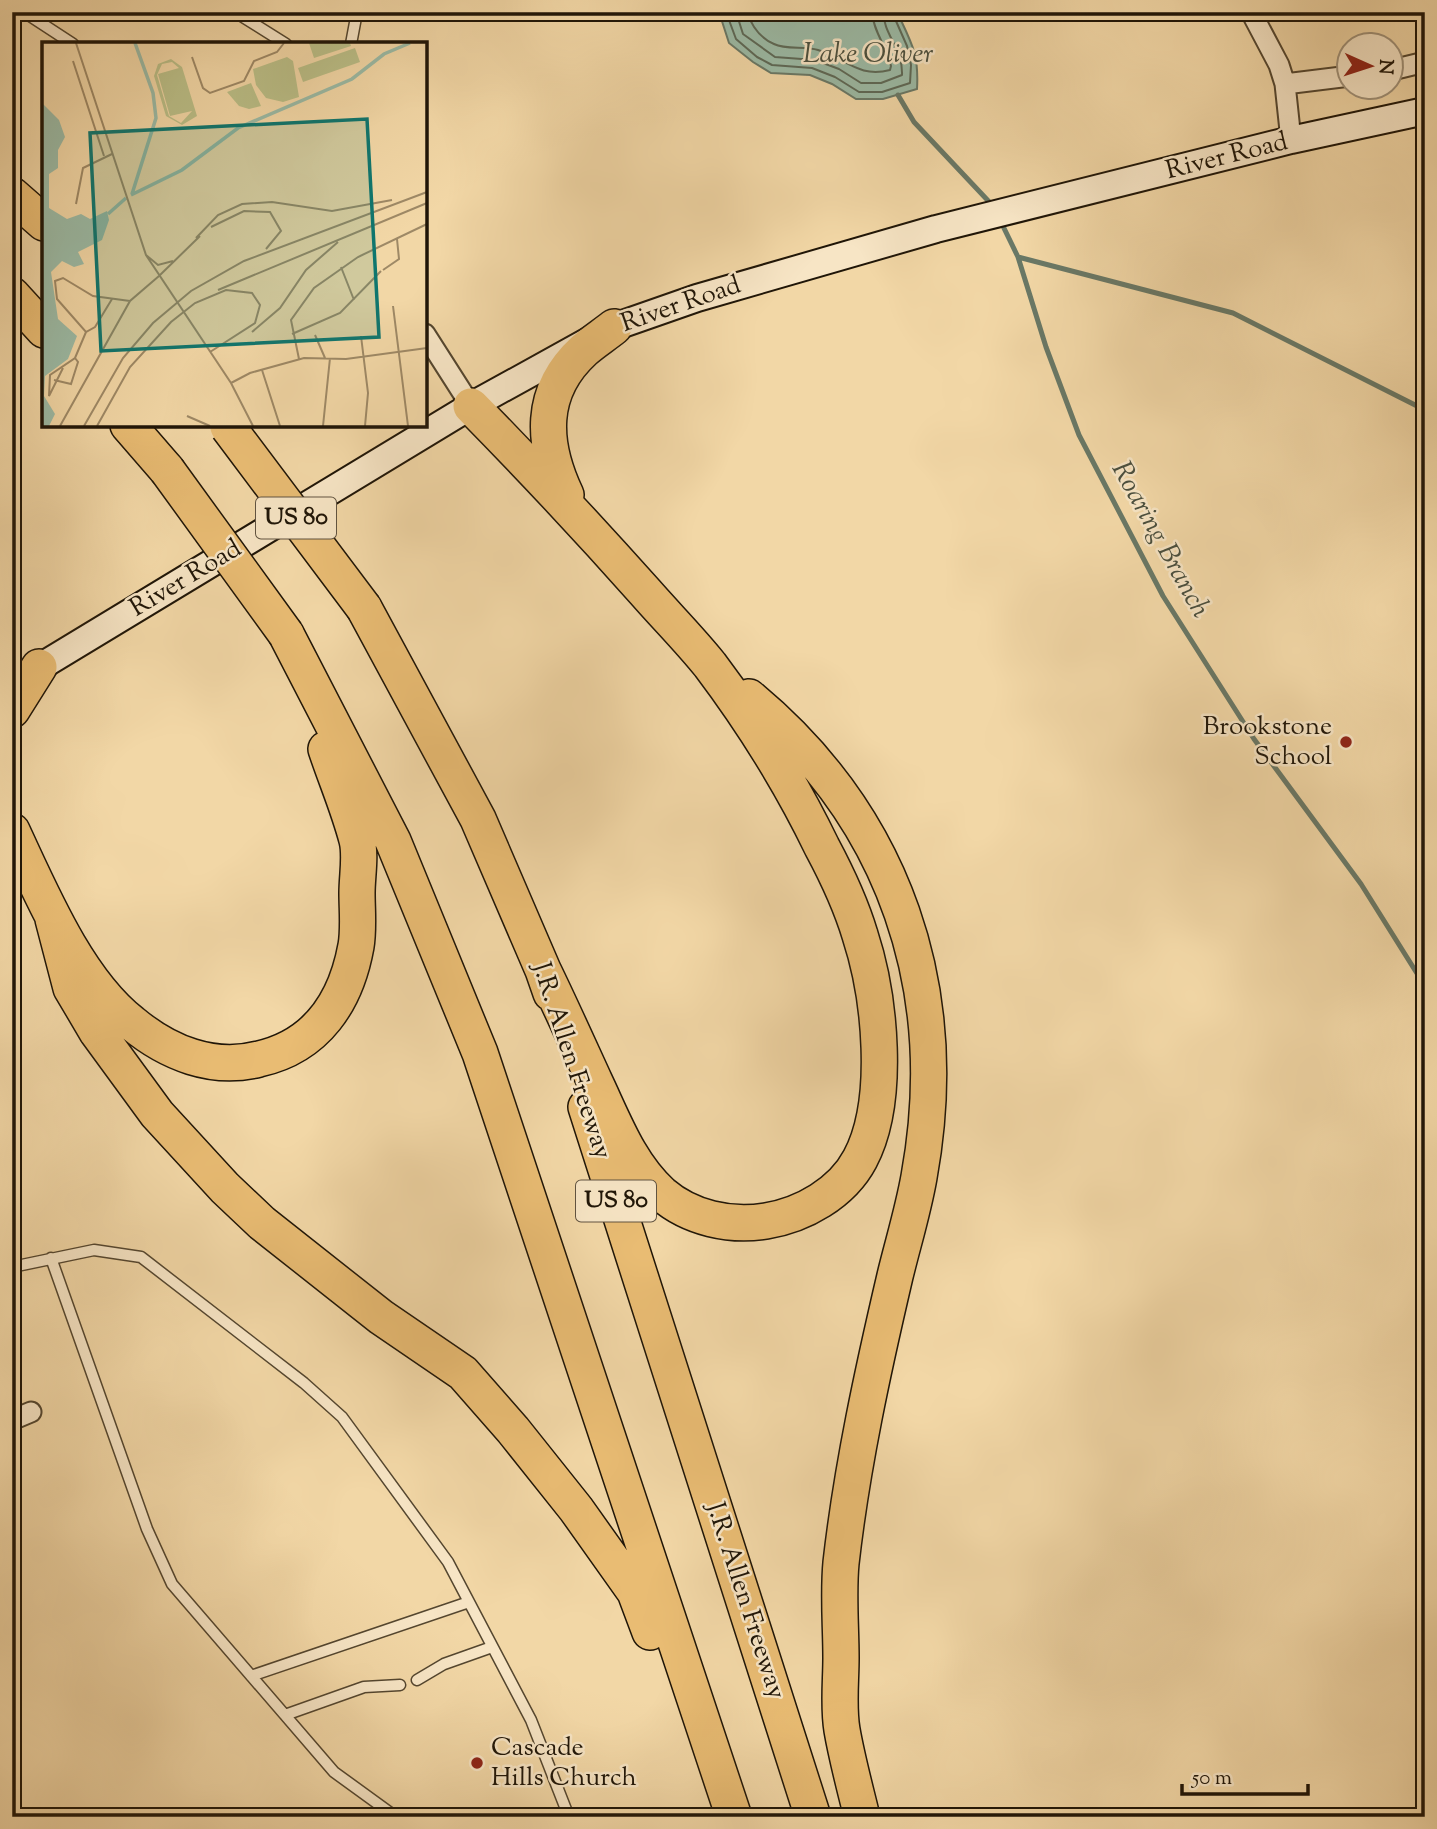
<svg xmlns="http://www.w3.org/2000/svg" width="1437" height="1829" viewBox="0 0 1437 1829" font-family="'Sorts Mill Goudy',serif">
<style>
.water{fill:#9bbaa5;stroke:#697866;stroke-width:2}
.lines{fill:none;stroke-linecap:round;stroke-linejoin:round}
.shore{stroke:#5d6856;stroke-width:2}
.stream{stroke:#697866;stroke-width:5}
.lane-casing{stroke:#54462f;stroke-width:13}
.street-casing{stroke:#54462f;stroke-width:23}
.secondary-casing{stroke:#1f1507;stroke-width:30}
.highway-casing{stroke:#1f1507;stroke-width:38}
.lane{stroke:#f7e5c5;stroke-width:10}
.street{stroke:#f7e5c5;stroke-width:19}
.secondary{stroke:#f7e5c5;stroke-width:26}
.highway{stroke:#e9bc73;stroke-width:35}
.highway-bridge-casing{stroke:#1f1507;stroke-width:38;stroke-linecap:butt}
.highway-bridge{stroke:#e9bc73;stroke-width:35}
.poi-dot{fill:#8f2418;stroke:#f7e5c5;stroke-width:2.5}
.labels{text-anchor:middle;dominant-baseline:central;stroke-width:5;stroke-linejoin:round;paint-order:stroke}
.shield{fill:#f7e5c5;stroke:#605340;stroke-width:2}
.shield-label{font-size:24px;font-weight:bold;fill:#1f1507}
.street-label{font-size:26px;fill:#1f1507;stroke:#f7e5c5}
.poi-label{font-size:26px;fill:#1f1507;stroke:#f7e5c5;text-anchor:end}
.water-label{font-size:28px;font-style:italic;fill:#4a4f3e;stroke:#f7e5c5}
.inset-river{fill:none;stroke:#9bbaa5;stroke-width:3.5}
.inset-road{fill:none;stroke:#9e8966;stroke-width:2}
.view{fill:#0f766e;fill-opacity:0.15;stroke:#0f766e;stroke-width:3.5}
.inset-edge{fill:none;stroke:#1f1507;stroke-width:3.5}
</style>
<rect width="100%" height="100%" fill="#f2d7a6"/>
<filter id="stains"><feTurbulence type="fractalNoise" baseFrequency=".00286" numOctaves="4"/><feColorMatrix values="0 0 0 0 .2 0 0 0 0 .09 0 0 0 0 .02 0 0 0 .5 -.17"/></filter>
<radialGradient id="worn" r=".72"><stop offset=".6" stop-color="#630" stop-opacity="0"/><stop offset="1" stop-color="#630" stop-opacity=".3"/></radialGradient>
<!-- water -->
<path class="water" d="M 719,12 L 897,12 C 912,44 919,54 917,89 L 883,99 L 856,99 L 832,84 L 810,75 L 771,73 L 753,62 L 729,43 Z"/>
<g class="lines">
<!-- shore -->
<path class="shore" d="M 726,12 L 736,39 L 757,57 L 772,65 L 812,68 L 835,77 L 859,92 L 882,92 L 910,83 L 911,65 L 907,46 L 892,12
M 736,12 L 743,34 L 775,57 L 815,60 L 839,69 L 861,83 L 881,83 L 902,75 C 903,49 884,35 883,12
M 747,12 C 752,27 760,38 774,44 C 786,50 804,46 818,50 C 847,59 858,78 890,70 L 891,66 C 887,47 873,31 872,12"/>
<!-- stream -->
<path class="stream" d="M 898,95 L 914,122 L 994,207
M 1001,222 L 1018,257 L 1046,347 L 1079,435 L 1163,596 L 1254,739 L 1361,884 L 1418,975 L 1425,990
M 1018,257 L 1233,313 L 1425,410"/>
<!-- lane casing -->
<g class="lane-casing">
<path id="lane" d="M 24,12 L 73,44
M 235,12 L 286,44
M 351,44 L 357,12
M 51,1258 L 147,1529 L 172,1584 L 334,1772 L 396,1817
M 12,1267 L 94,1250 L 141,1257 L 304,1383 L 342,1417 L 448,1562 L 531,1720 L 569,1817
M 251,1676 L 469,1602
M 417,1680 L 444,1664 L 492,1647
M 285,1715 L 364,1687 L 400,1685"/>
</g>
<!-- street casing -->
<g class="street-casing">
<path id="street" d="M 1251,12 L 1279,65 L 1285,84 L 1291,140
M 1392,70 L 1425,62
M 1285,84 L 1350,76
M 425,334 L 471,406
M 12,1420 L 31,1412"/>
</g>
<!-- secondary casing -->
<g class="secondary-casing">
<path id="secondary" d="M 25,676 L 471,406 L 614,327 L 697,298 L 936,229 L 1291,140 L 1425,111"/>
</g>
<!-- highway casing -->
<g class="highway-casing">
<path id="highway" d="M 12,195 L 44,223
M 12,295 L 44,330
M 471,406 C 531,467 589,529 646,593 C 667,617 690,640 710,665 C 753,722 791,783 822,847 C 837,875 851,905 860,935 C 880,996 891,1101 860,1159 C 842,1193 803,1215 766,1221 C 730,1227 690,1218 662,1194 C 629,1164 614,1122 595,1082 C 578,1045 561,1007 543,970
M 128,425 L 167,470
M 566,495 C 542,444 538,392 584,350 C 593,342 604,335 614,327
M 364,608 L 478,819 L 543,970 L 551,993
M 286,634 L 393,841 L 480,1053 L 734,1817
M 749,697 C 896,819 953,990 919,1177 C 913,1211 903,1243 895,1276 C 873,1370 852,1466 841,1563 C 838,1594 841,1627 841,1658 C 841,1681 838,1707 842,1730 C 847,1759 855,1788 862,1817
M 12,710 L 39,667
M 12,831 C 41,893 77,980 132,1023 C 168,1053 213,1071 259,1059 C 317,1046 346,1001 356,946 C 359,929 357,910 357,893 C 357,876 361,856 357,840 C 349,809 336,779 326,749
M 53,919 L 71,988 L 97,1032 L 157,1114 L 225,1188 L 262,1223 L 381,1317 L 463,1373 L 513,1430 L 576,1509 L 635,1592 L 650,1632
M 586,1107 L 813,1817"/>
</g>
<!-- lane -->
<use href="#lane" class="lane"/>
<!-- street -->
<use href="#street" class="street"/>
<!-- secondary -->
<use href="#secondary" class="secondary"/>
<!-- highway -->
<use href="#highway" class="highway"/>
<!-- highway-bridge casing -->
<g class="highway-bridge-casing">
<path id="highway-bridge" d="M 228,427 L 364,608
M 167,470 L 286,634"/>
</g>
<!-- highway-bridge -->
<use href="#highway-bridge" class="highway-bridge"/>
</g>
<!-- markers -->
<g class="poi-dot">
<circle cx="1346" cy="742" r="7"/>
<circle cx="477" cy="1763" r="7"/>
</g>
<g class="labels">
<!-- shield labels -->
<g class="shield">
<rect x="256" y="497.5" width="80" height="41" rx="5"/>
<rect x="576" y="1180.5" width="80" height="41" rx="5"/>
</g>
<g class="shield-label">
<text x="296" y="518">US 80</text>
<text x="616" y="1201">US 80</text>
</g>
<!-- street labels -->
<g class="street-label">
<text transform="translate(1227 157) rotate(-14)">River Road</text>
<text transform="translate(681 305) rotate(-19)">River Road</text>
<text transform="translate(186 579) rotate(-31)">River Road</text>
<text transform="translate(571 1061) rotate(72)">J.R. Allen Freeway</text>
<text transform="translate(745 1601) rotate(72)">J.R. Allen Freeway</text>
</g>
<!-- poi labels -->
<g class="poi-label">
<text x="1332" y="727">Brookstone<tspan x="1332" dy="30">School</tspan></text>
<text x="491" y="1748" text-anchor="start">Cascade<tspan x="491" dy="30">Hills Church</tspan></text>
</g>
<!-- water labels -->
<g class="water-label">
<text x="868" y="55">Lake Oliver</text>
<text transform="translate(1160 540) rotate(61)">Roaring Branch</text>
</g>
</g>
<!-- overview -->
<g transform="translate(42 42)">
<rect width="385" height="385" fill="#f2d7a6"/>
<path d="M 267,1 L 308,1 L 309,4 L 272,16 ZM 313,6 L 318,20 L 261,40 L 256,26 ZM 245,15 L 251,19 L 257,55 L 241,60 L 224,56 L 214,43 L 211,27 ZM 129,17 L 140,25 L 155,74 L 140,83 L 124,74 L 112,34 L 116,22 ZM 130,20 L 137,26 L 116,32 L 128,74 L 150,69 L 139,81 L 127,74 L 115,33 L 120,22 ZM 209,41 L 219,64 L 207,67 L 197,64 L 185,50 Z" fill="#babe87" fill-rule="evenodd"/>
<path d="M 0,61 L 17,78 L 23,95 L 16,108 L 16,126 L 7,132 L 7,166 L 25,177 L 39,172 L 48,177 L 65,169 L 67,178 L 60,198 L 36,210 L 42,222 L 32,225 L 20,219 L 9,230 L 16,277 L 35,294 L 26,317 L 3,334 L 2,354 L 13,372 L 7,384 L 0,384 Z" fill="#9bbaa5"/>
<path class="inset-river" d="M 90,152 L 114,76 L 111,51 L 93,1M 89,153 L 140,128 L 196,86 L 310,37 L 342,12 L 368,1M 66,172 L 84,156"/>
<path class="inset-road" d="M 34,1 L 104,213 L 189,341 L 211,384M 150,15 L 161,46 L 168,51 L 202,39 L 212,19 L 235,10 L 242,1M 31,19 L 62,114M 34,162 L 41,126 L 70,112M 169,185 L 202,169 L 228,170 L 239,189 L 224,207M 154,196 L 176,173 L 200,162 L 230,160 L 290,169 L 350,158M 104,213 L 116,223 L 131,219M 299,225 L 312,258M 341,228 L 357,217 L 355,197M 117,234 L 158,194M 176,248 L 385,161M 70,257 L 53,285 L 44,290 L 15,257 L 13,239 L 21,236 L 51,254 L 88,259M 351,264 L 366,384M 210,290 L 238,266 L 264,228 L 296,200M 250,292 L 298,271 L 339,229M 273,293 L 283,316M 319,294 L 326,351 L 323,384M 257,317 L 249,278 L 272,246 L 316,215 L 385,182M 21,326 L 7,354 L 8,333 L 33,316 L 44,290M 220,328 L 238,384M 12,338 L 29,342 L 36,320 L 33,316M 189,341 L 208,331 L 262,316 L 304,317 L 385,306M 145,374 L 168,384M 18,384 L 88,259 L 117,234M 42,384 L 81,316 L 111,281 L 149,249 L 202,219 L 385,150M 55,384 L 88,325 L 129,280 L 153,261 L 184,248 L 210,251 L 218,263 L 213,281 L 168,310M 281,384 L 288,316"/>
<path class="view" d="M 325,77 L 337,295 L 59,309 L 48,91 Z"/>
<rect width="385" height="385" class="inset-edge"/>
</g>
<!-- margin -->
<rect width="1437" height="1829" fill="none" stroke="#f2d7a6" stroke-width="42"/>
<rect x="14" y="14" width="1409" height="1801" fill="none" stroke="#1f1507" stroke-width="3.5"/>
<rect x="21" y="21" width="1395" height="1787" fill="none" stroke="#1f1507" stroke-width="2"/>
<!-- north arrow -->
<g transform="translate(1370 66) rotate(93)"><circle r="33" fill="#f7e5c5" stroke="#a19279" stroke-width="2"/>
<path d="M0-5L12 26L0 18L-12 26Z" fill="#8f2418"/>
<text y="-10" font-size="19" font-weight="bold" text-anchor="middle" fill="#1f1507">N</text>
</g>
<!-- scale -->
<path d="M1182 1784v10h126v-10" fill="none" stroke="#1f1507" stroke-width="3.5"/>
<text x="1192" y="1784" font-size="21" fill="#1f1507" stroke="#f7e5c5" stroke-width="5" paint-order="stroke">50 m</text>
<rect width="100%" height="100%" filter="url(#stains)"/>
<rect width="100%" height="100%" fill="url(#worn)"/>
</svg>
